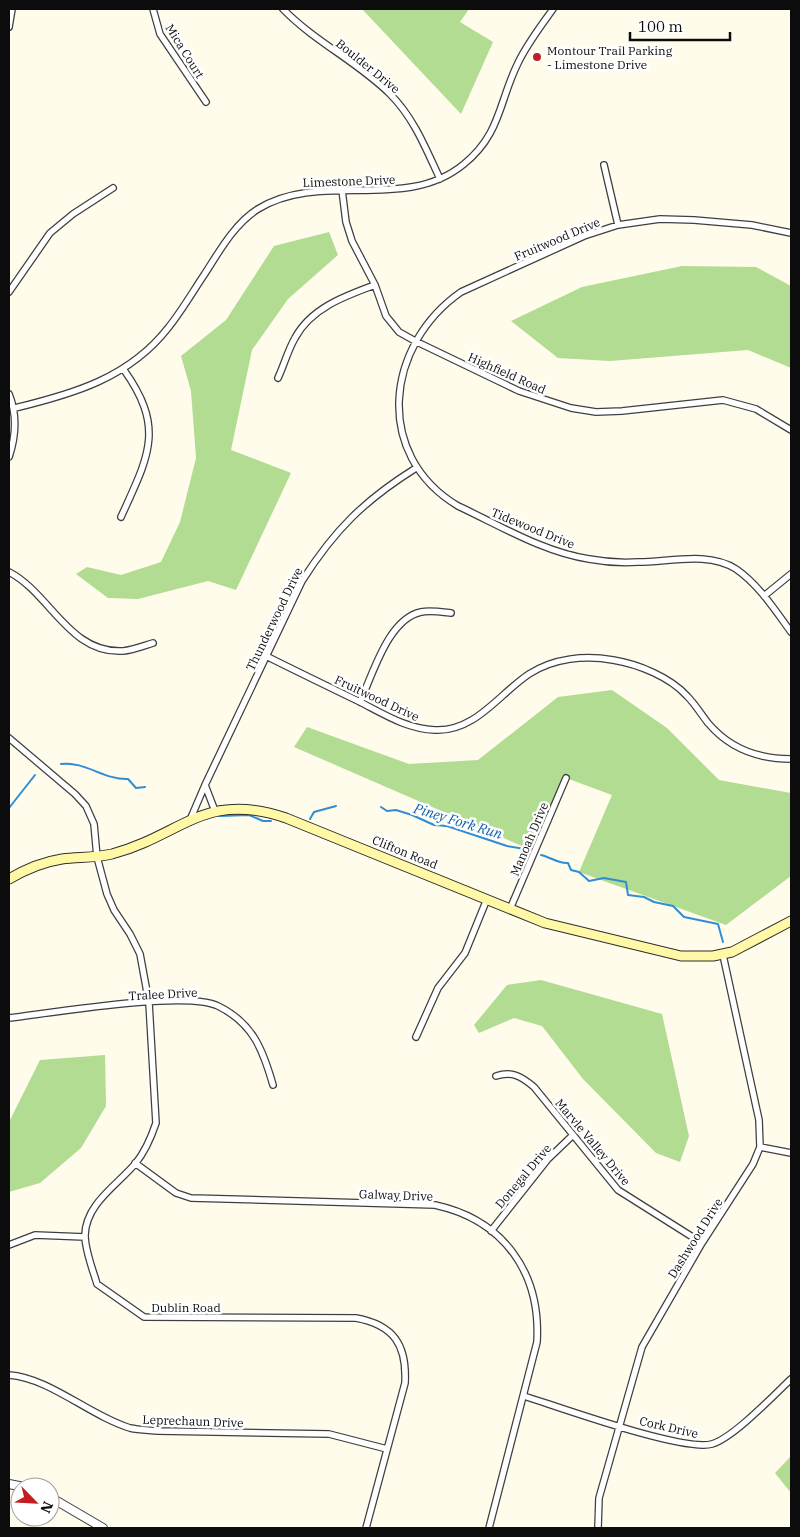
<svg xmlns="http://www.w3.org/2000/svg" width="800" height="1537" viewBox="0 0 800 1537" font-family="'IBM Plex Serif',serif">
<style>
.forest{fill:#b1dc92}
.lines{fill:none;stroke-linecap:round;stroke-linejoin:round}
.stream{stroke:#318dd3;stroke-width:2}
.minor-casing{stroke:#3f3f3f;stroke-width:8}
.tertiary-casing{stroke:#3f3f3f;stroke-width:10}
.secondary-casing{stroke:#2e2e2e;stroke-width:11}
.minor{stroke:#fff;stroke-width:5.5}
.tertiary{stroke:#fff;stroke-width:8}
.secondary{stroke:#fff8a6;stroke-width:9}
.poi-dot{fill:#c21e21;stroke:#fff;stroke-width:2}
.labels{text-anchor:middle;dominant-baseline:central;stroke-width:5;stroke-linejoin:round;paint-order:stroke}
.poi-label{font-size:12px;fill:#0c0c0c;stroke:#fff;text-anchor:start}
.street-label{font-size:12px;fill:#0c0c0c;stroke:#fff}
.water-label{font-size:14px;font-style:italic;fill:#105ea3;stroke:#fff}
</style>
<rect width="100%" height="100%" fill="#fffceb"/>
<!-- forest -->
<path class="forest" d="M 362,9 L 469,9 L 460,22 L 493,42 L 461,114 Z
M 329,232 L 338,255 L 288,299 L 252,350 L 231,450 L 291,473 L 236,590 L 208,581 L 138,599 L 108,598 L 76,574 L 87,567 L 121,575 L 161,562 L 180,522 L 196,458 L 191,391 L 181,356 L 226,320 L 274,246 Z
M 682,266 L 756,267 L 791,286 L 791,368 L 748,350 L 610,361 L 558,358 L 511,321 L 582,287 Z
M 612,690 L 667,728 L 719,780 L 791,793 L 791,876 L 726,925 L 579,872 L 612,795 L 566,778 L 531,850 L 294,747 L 307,727 L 409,764 L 478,760 L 558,697 Z
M 541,980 L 662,1014 L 689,1136 L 680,1162 L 656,1153 L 583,1079 L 542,1026 L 514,1018 L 479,1033 L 474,1025 L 507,985 Z
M 105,1055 L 106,1106 L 81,1148 L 40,1183 L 9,1192 L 9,1122 L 40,1060 Z
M 791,1456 L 791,1493 L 775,1473 Z"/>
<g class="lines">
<!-- stream -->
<path class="stream" d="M 61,764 C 85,761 104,780 128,779 L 136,788 L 145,787
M 381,807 L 387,811 L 396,810 L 412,815 L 434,825 L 447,826 L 507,846 L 531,850
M 9,808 L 35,775
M 219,816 L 249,815 L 263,821 L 271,821
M 310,819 L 314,812 L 336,806
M 541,855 C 550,857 559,864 568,863 L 571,870 L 579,872 L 589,881 L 604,878 L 626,882 L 628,895 L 644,897 L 654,902 L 673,906 L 684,917 L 718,924 L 723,942"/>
<!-- minor casing -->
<g class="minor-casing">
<path id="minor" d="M 153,9 L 160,34 L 206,102
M 283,9 C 315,42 358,62 390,94 C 414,118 426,149 440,179
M 9,27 L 12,9
M 604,165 L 618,225
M 342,190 L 346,222 L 352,241 L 375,285 L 386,316 L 399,332 L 415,341 L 519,391 L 571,408 L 596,412 L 622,411 L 723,400 L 756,409 L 791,430
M 791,233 L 752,225 L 694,220 L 660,219 L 618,225 L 584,236 L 461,292 C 385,345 373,455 458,506 C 499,525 543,552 589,559 C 605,562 622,563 638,562 C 669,562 708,551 736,569 C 759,585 775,610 791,632
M 9,292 L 50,233 L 73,214 L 113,188
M 278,378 C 284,365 288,350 295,338 C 311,308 345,296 375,285
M 9,394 C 17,414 16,436 9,457
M 15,408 C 73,394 129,378 168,328 C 181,312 192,293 204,275 C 219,252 234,224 258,209 C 322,170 405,213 464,164 C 501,134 499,101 518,63 C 527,44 541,26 553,9
M 121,517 C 148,457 166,429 124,370
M 9,572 C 50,593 69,654 123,651 C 133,650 143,646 153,643
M 764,596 L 791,574
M 266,656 C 296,671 327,686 358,701 C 382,713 406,729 435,730 C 475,732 499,694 529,674 C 554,658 585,655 613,660 C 638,664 670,677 687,696 C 695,704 701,714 708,723 C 729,748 758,759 791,759
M 360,702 C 373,674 388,619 421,612 C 430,610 442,612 451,613
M 9,738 L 75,794 L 86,806 L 94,824 L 97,857 L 107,894 L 114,910 L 130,934 L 140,954 L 149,1003 L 156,1123 C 151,1138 145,1152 135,1164 C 116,1186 86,1204 85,1235 C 85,1251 93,1270 97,1284 L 144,1317 L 356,1318 C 394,1325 407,1345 405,1383 L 366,1528
M 215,811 L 205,785 L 302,581 C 335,529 365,500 416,468
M 190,820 L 205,785
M 510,909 L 566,778
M 9,1018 C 51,1013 186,990 218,1006 C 253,1023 263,1050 273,1085
M 416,1037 L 438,988 L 465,953 L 487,899
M 496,1076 C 512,1071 521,1076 534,1087 L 618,1190 L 702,1243
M 760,1147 L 791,1153
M 135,1163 L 176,1193 L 191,1198 L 435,1205 C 504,1220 541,1273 537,1342 L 489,1528
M 491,1231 L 548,1159 L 573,1135
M 9,1245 L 35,1235 L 85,1237
M 9,1375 C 50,1378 90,1416 130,1428 C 139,1430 149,1430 158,1431 L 329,1434 L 387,1449
M 524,1396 C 559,1407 683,1452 712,1444 C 733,1438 773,1396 791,1379
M 598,1528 L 599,1498 L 642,1347 L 702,1243 L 753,1164 L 760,1147 L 759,1120 L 723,955"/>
</g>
<!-- tertiary casing -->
<g class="tertiary-casing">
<path id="tertiary" d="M 9,1484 L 24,1487
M 50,1497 L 103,1528"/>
</g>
<!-- secondary casing -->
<g class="secondary-casing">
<path id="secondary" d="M 9,879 C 26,869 42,862 62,859 C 79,857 95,858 112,854 C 183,835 204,790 286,818 L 545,923 L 681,956 L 713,956 L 732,952 L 791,921"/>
</g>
<!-- minor -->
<use href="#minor" class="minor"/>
<!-- tertiary -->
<use href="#tertiary" class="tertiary"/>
<!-- secondary -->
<use href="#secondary" class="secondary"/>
</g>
<!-- markers -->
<circle class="poi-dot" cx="537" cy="57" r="5"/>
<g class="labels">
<!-- poi labels -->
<g class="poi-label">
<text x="547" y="50">Montour Trail Parking<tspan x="547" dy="14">- Limestone Drive</tspan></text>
</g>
<!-- street labels -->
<g class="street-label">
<text transform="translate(185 51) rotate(58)">Mica Court</text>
<text transform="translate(368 66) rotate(39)">Boulder Drive</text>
<text transform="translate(349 181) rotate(-2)">Limestone Drive</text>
<text transform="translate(557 239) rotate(-23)">Fruitwood Drive</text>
<text transform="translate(507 373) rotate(24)">Highfield Road</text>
<text transform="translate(533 528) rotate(22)">Tidewood Drive</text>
<text transform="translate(274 619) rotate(-64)">Thunderwood Drive</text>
<text transform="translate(377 698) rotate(25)">Fruitwood Drive</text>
<text transform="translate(529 839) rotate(-67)">Manoah Drive</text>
<text transform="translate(405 852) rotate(22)">Clifton Road</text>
<text transform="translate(163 994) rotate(-3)">Tralee Drive</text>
<text transform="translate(593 1142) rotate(50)">Marvle Valley Drive</text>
<text transform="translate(523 1176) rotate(-50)">Donegal Drive</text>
<text transform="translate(396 1195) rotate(2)">Galway Drive</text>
<text transform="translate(695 1238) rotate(-58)">Dashwood Drive</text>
<text x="186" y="1307">Dublin Road</text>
<text transform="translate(193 1421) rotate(2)">Leprechaun Drive</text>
<text transform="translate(669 1427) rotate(13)">Cork Drive</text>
</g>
<!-- water labels -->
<g class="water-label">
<text transform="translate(458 821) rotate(17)">Piney Fork Run</text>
</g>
</g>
<!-- border -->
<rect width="800" height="1537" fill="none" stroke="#0c0c0c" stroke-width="20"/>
<!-- north arrow -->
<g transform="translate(35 1502) rotate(114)"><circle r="24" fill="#ffffff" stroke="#9e9e9e"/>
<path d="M0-4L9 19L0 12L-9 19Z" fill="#c21e21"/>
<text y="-8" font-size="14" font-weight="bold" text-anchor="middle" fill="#0c0c0c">N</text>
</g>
<!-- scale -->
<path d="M630 32v8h100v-8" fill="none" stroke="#0c0c0c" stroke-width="2.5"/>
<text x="638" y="32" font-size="15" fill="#0c0c0c" stroke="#ffffff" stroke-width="4" paint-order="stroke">100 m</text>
</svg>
